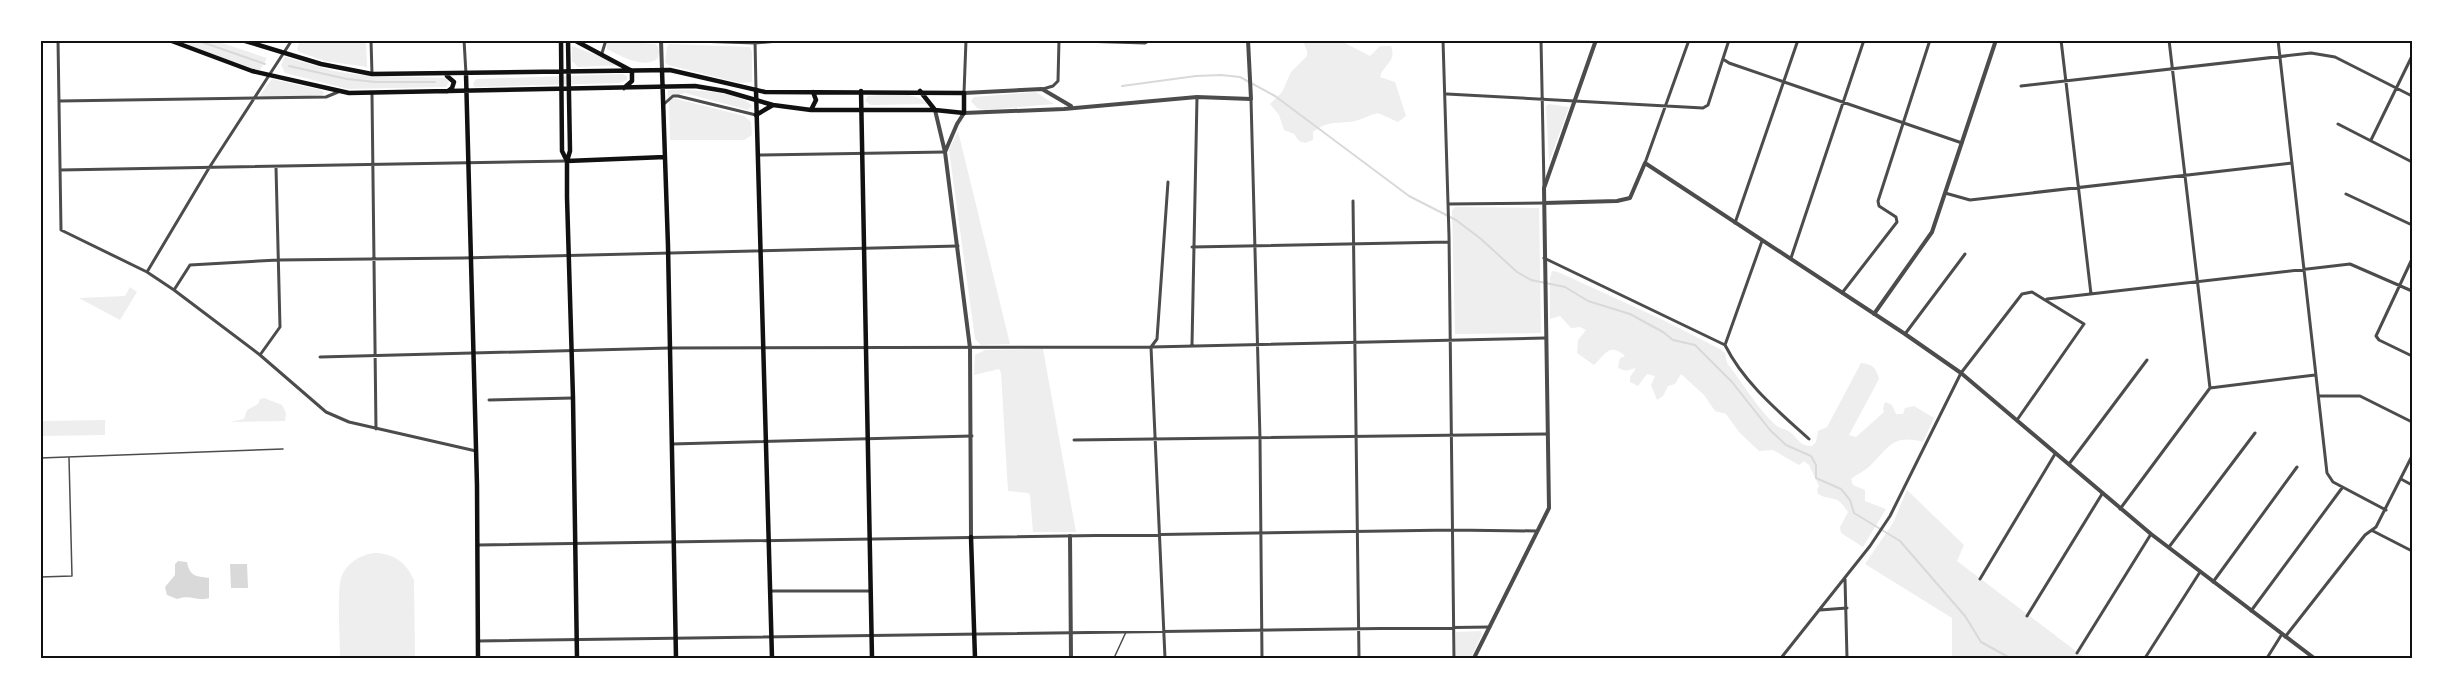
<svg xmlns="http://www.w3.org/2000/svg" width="2453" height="699" viewBox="0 0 2453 699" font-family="'Work Sans',sans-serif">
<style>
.green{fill:#eee}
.water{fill:#d9d9d9}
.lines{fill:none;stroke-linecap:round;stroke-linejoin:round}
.stream{stroke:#d9d9d9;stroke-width:2}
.service{stroke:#4c4c4c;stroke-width:1.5}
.minor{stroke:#4c4c4c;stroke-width:3}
.tertiary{stroke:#4c4c4c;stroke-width:4}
.secondary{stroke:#111;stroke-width:4.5}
.primary{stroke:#111;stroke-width:4.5}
.neatline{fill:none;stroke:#111;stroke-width:2}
</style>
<rect width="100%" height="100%" fill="#fff"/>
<!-- green -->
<path class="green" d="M 173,41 L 216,41 L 267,58 L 260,70 L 257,71 Z
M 300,41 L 323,41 L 323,43 L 366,43 L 367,67 L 325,61 L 299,52 L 297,49 Z
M 611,41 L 656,44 L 659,50 L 658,58 C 645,70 621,56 607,49 L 607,43 Z
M 1303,41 L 1341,41 L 1370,56 L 1380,46 L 1391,46 C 1397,63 1383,64 1380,77 L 1395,82 L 1406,116 L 1398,122 L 1378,113 C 1369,115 1359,121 1350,122 C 1334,123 1326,122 1313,132 L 1313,140 L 1305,143 L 1299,141 L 1294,134 L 1284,130 L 1279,115 L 1270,104 L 1282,92 L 1291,72 L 1307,56 L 1307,51 Z
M 669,44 L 750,47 L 752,52 L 752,82 L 740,83 L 668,65 L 665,62 L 667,47 Z
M 572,46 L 618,63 L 618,65 L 578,67 L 572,61 Z
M 285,57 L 334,71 L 359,75 L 445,78 L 449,82 L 446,87 L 348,89 L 285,73 L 281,65 Z
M 622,74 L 627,76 L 627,80 L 619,83 L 475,87 L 473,84 L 476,79 Z
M 272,79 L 321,90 L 324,93 L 321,96 L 258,98 Z
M 668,90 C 686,89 742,91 752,106 L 748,110 L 685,93 L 668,98 Z
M 1036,92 L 1054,104 L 985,110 L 977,108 L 971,101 L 974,97 Z
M 868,96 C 885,95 915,90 927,104 L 871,105 L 865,101 Z
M 673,98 L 744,116 L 751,122 L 752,135 L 744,140 L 670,140 L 669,101 Z
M 1549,104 L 1569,107 L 1549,162 L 1546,106 Z
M 958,131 L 1010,344 L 981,345 L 975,339 L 949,150 Z
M 1455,207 L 1539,208 L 1541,333 L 1455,334 L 1452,210 Z
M 1552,271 L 1558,272 L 1663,320 L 1720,349 L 1725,353 L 1727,363 C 1742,382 1759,411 1777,426 C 1781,429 1787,429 1790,432 C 1799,439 1799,446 1812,446 L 1816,442 L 1818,431 L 1827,427 L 1861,363 C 1873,364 1876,368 1879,379 L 1849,435 L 1856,437 L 1884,412 L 1883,409 L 1885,402 L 1892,405 L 1896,414 L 1903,414 L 1905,408 L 1914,406 L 1934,418 L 1923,442 C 1893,434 1889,447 1871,465 C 1865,471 1857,474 1851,479 L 1853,485 L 1865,490 L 1865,501 L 1886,509 L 1863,547 L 1841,533 L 1840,527 L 1848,512 C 1836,493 1832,502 1818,494 L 1817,490 L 1819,486 L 1809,465 L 1804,461 L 1799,465 L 1773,450 L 1759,451 L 1739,432 L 1726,414 L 1715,411 L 1704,395 L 1681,374 L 1675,384 L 1668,386 L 1663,396 L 1657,400 L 1651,385 L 1655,376 L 1647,374 L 1638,386 L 1630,382 L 1630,377 L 1636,368 C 1628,370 1625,373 1618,367 L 1620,358 L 1625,356 C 1608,342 1606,355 1594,365 L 1577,353 L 1578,340 L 1586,330 L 1580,327 L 1571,328 L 1560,316 L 1550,319 L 1550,278 Z
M 130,287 L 137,292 L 120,320 L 79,298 L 125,296 Z
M 1043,349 L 1076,532 L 1033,532 L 1030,495 L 1028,493 L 1008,491 L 1001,373 L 999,369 L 974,375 L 975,355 L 985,350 Z
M 264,398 L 282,405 L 286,413 L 285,421 L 230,422 L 244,419 L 247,410 L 258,404 L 260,399 Z
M 105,420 L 105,435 L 41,436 L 41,421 Z
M 1907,490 L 1964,545 L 1957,561 L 2085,658 L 1952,658 L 1952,618 L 1865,564 L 1893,523 Z
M 374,553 C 393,553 406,562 414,580 L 415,658 L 340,658 C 340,641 337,592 341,578 C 346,563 360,555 374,553 Z
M 1481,631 L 1482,634 L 1471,658 L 1456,658 L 1456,632 Z"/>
<!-- water -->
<path class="water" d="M 178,561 L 187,562 C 190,577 196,576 209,578 L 209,598 C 197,602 191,594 177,599 L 167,595 L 165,587 L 175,575 L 175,564 Z
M 230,564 L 247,564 L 248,588 L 231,588 Z"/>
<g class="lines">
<!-- stream -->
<path class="stream" d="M 196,40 L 265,64
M 289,66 L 347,79 L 376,82 L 435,82
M 1122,86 L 1196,76 L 1221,75 L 1240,77 L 1275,96 L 1409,196 L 1456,220 L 1481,239 L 1517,272 L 1531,280 L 1565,287 L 1588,301 L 1630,314 L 1663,332 L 1673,340 L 1695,345 L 1732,382 L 1770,430 L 1786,445 L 1811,456 L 1816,465 L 1816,478 L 1841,489 L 1850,500 L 1854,513 L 1900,541 L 1965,616 L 1981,642 L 2010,658"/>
<!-- service -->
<path class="service" d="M 40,458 L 283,449
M 40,577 L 72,576 L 69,458
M 1114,658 L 1126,632"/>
<!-- minor -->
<path class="minor" d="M 58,40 L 61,230 L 147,272 L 174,290 L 260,355 L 326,412 L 349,422 L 476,451
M 371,40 L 372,74
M 464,40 L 466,74
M 666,40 L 755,43 L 789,40
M 755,40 L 756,90
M 1048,40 L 1145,43 L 1150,40
M 1443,40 L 1449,236 L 1454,658
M 1541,40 L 1544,186
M 2061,40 L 2091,294
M 2278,40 L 2327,473 L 2333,482 L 2386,510
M 602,53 L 606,40
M 1723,59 L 1729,63 L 1962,143
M 2021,86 L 2311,53 L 2335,57 L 2412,96
M 1043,89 L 1053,86 L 1058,81 L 1059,40
M 964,93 L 966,40
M 372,94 L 376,429
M 1447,94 L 1703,108 L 1708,105 L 1729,40
M 1251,99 L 1260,439 L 1262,658
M 60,101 L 326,97 L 338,92
M 664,104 L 673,96 L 678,96 L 756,115
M 2338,124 L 2412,162
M 2371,140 L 2412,56
M 758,155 L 945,152
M 1645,163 L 1689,40
M 60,170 L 567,161
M 1945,193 L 1970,200 L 2292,163
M 2346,194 L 2412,225
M 1353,201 L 1359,658
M 1448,204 L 1544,203
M 1735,223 L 1798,40
M 1192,247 L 1449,242
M 1544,258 L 1725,345 C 1744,383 1778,411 1809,439
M 1791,258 L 1864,40
M 2412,259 L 2376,336 L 2379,340 L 2412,356
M 147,272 L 209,168 L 292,40
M 174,290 L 190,265 L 278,260 L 463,258 L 958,246
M 1842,293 L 1897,222 L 1896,217 L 1879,206 L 1878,201 L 1930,40
M 2047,299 L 2350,264 L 2412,291
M 1905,334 L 1965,254
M 1192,345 L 1197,97
M 1725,345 L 1762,241
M 260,355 L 280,327 L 276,167
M 320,357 L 670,348 L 1151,347 L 1545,338
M 2210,388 L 2315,375
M 2319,396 L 2360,396 L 2412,422
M 489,400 L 573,398
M 1074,440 L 1547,434
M 672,444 L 972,436
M 2069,464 L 2147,360
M 2401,479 L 2412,485
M 2120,509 L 2210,388 L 2169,40
M 2373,531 L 2412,551
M 478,545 L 1452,530 L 1536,531
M 2169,547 L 2255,433
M 1845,579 L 1847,658
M 1980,579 L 2055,454
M 2213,582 L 2297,467
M 770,591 L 871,591
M 1820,610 L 1847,608
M 2251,611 L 2342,488
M 2027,616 L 2102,494
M 2285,637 L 2365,535 L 2376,527 L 2412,456
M 478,641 L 1490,627
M 2077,653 L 2151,534
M 1165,658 L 1151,347 L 1157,339 L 1168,182
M 1781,658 L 1870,546 L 1890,516 L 1961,373 L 2022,294 L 2032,292 L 2084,324 L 2017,420
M 2145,658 L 2200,572
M 2267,658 L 2282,634"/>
<!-- tertiary -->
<path class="tertiary" d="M 661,40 L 662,70
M 964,93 L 1042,89 L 1071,106
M 935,110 L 945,152 L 970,348 L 971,537
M 945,152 L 957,124 L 964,113 L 1064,109 L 1197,97 L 1251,99 L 1248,40
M 1544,203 L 1617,201 L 1630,198 L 1645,163 L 1905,334 L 1961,373 L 2151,534 L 2314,658
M 1874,314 L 1932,232 L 1996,40
M 1070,536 L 1071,658
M 1474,658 L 1549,508 L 1544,188 L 1596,40"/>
<!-- secondary -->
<path class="secondary" d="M 756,90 L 772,658
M 861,91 L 872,658
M 971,537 L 975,658"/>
<!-- primary -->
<path class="primary" d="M 169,40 L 252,71 L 349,93 L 695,86 L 725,91 L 773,105 L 811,110 L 935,110 L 964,113 L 964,93 L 765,92 L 670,70 L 372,74 L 321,64 L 242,40
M 561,40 L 562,151 L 567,161
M 568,40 L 570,151 L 567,161 L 567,197 L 573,398 L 577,658
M 574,40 L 632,71 L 632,81 L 624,88
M 662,70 L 668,246 L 676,658
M 466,74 L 477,485 L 478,658
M 447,76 L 454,82 L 452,88 L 448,91
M 920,91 L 935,110
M 811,110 L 816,100 L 813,92
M 756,115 L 773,105
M 567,161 L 665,157"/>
</g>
<!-- border -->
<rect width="2453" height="699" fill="none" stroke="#ffffff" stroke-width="84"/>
<rect x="42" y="42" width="2369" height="615" class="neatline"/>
</svg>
